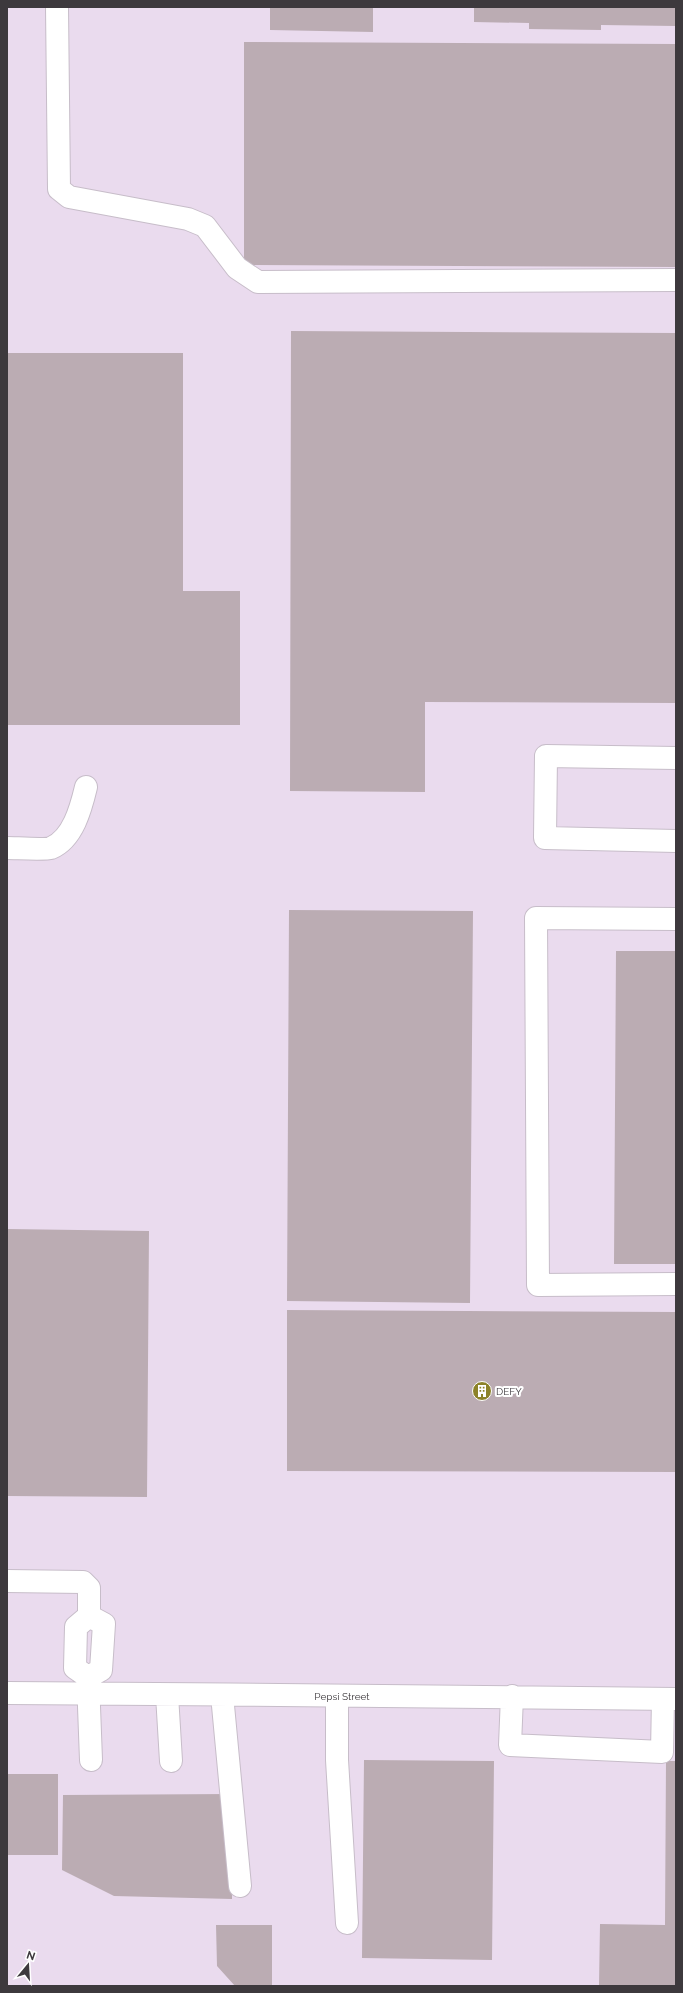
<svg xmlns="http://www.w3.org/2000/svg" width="683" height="1993" viewBox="0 0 683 1993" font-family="Raleway,sans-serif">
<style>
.built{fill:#eadbee}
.building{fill:#bbacb3}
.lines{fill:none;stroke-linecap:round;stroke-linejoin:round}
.minor-casing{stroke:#c7bdc9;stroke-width:24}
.minor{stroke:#fff;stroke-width:22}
.labels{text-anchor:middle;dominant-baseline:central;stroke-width:4;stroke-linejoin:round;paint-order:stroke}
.poi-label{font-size:10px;fill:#3d393d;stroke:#fff;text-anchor:start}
.street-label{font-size:10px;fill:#3d393d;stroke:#fff}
</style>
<rect width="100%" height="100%" fill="#f2e8f5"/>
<!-- built -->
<path class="built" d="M 7,7 L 676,7 L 676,1986 L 7,1986 Z"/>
<!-- building -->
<path class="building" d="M 270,7 L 373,7 L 373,32 L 270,30 Z
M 474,7 L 676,7 L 676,26 L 601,25 L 601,30 L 529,29 L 529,23 L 474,22 Z
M 244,42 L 676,44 L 676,267 L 244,265 Z
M 291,331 L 676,333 L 676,703 L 425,702 L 425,792 L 290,791 Z
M 7,353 L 183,353 L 183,591 L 240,591 L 240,725 L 7,725 Z
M 289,910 L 473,911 L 470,1303 L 287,1301 Z
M 616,951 L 676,951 L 676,1264 L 614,1264 Z
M 7,1229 L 149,1231 L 147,1497 L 7,1496 Z
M 287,1310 L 676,1312 L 676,1472 L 287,1471 Z
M 364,1760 L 494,1761 L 492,1960 L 362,1958 Z
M 666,1761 L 676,1761 L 676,1986 L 599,1986 L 600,1924 L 665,1925 Z
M 7,1774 L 58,1774 L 58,1855 L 7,1855 Z
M 231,1794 L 232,1899 L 114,1896 L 62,1870 L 63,1795 Z
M 216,1925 L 272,1925 L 272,1986 L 235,1986 L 217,1966 Z"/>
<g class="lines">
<!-- minor casing -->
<g class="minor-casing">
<path id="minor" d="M 57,7 L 59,189 L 69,197 L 188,219 L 205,226 L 237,268 L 258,282 L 676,280
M 676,758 L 546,756 L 545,838 L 676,841
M 7,848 C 16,848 44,850 51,848 C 73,839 81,808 86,787
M 676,919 L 536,918 L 538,1285 L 676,1284
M 7,1581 L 83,1582 L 89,1588 L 89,1616 L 76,1627 L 75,1668 L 88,1677 L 101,1670 L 104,1624 L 89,1616
M 88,1680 L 91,1760
M 7,1693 C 230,1695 453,1695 676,1699
M 167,1695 L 171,1761
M 222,1695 L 240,1886
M 337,1696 L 337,1760 L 347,1923
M 512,1696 L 510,1745 L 662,1752 L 663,1699"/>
</g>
<!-- minor -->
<use href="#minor" class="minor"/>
</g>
<!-- icons -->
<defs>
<g id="building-disc" transform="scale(1)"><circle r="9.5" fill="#8c8229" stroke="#fff"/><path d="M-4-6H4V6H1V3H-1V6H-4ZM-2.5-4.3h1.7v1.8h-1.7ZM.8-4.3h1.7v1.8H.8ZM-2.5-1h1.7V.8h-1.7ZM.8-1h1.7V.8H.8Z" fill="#fff"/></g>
</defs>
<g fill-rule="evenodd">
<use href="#building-disc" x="482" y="1391"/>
</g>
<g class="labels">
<!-- poi labels -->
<g class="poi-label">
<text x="496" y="1391">DEFY</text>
</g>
<!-- street labels -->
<g class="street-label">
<text x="342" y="1696">Pepsi Street</text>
</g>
</g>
<!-- border -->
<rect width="683" height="1993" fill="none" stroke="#3d393d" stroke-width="16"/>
<!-- north arrow -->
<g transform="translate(28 1965) rotate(18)" stroke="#ffffff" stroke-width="3" paint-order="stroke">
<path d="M0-3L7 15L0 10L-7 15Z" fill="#3d393d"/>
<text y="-6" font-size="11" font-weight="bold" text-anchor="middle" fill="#3d393d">N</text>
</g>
</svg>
